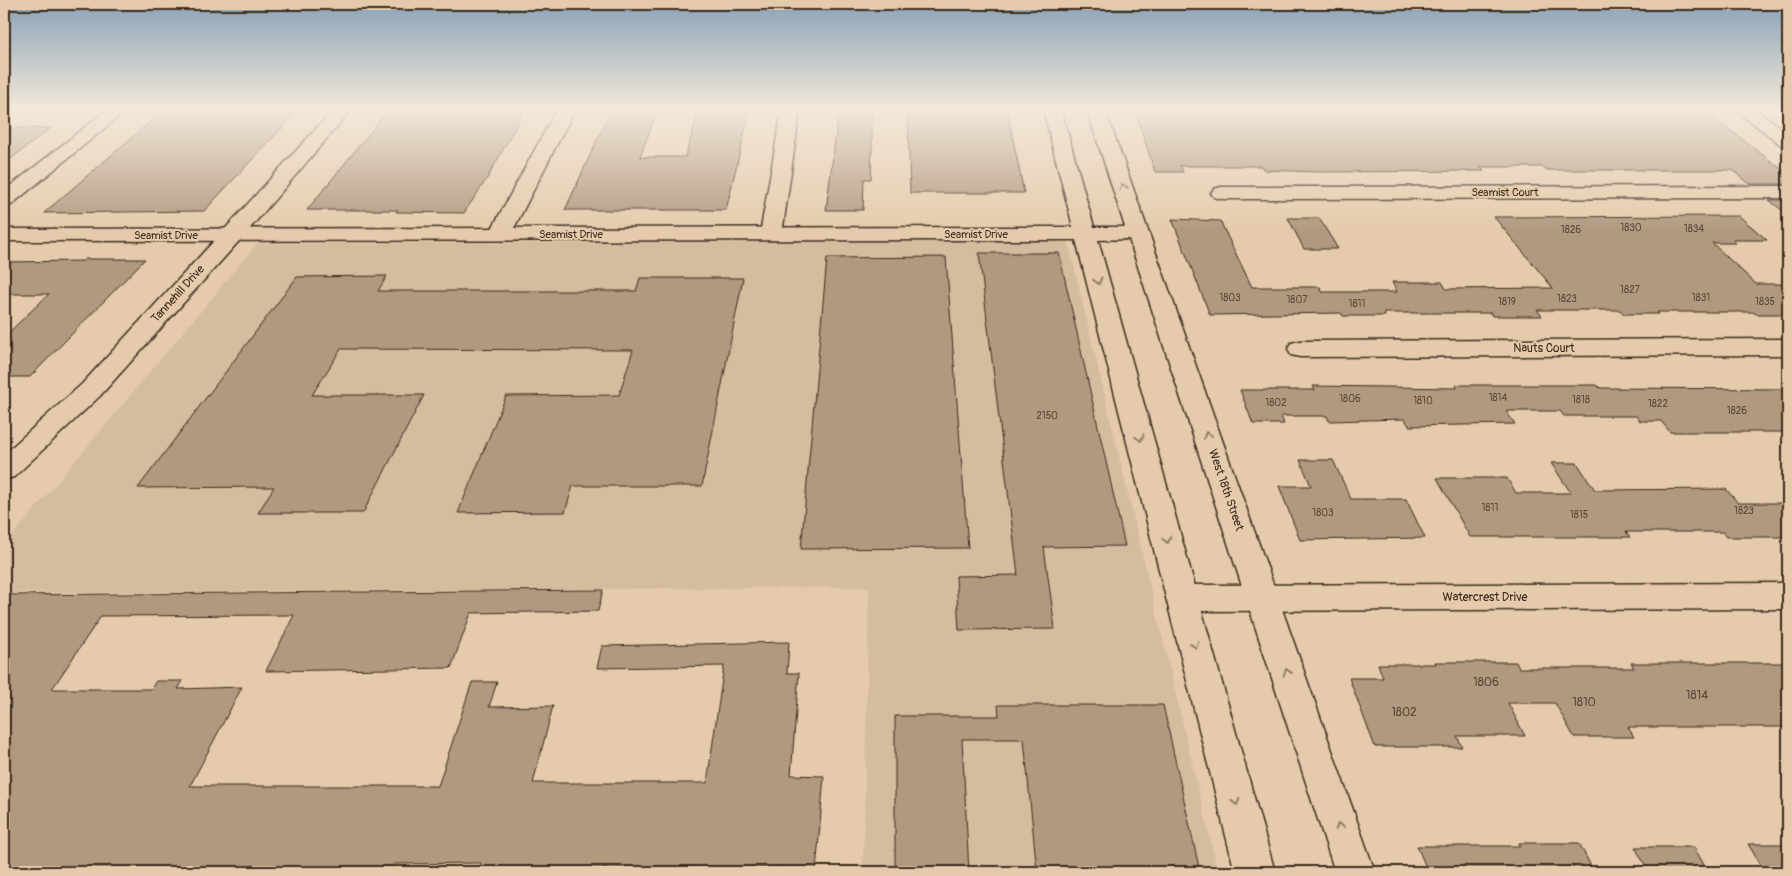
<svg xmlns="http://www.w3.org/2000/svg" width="1792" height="876" viewBox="0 0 1792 876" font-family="Pangolin,sans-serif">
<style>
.built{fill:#d5bc9f}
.building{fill:#b19980;stroke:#3b2a1e}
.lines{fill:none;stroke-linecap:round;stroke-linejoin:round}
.street-casing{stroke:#3b2a1e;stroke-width:3}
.secondary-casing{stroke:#3b2a1e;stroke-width:3}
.street{fill:#e5cbac;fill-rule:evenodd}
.secondary{fill:#e5cbac;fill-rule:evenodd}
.oneway{stroke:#907a65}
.labels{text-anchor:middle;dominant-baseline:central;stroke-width:4;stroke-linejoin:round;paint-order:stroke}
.number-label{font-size:10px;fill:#584636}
.far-street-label{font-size:11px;fill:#3b2a1e;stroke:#e5cbac}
.street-label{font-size:12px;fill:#3b2a1e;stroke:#e5cbac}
.near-number-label{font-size:12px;fill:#584636}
</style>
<rect width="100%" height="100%" fill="#e5cbac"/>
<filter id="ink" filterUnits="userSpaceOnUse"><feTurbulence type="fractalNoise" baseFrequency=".02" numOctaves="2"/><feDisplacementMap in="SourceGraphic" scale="10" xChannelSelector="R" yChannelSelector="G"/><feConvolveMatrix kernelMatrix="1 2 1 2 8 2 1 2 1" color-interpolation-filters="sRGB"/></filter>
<g filter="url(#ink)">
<!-- built -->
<path class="built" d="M 1068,241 L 1218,872 L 863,872 L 869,587 L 4,593 L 4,546 L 257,244 Z"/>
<!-- building -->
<path class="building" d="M 165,109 L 300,109 L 204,211 L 44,213 Z
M 389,109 L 525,109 L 488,177 L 464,213 L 396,212 L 398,210 L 307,210 Z
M 634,109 L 658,109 L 640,157 L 685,157 L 700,109 L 750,109 L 726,210 L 565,210 L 611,110 L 633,110 Z
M 839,109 L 873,109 L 871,179 L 864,179 L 863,210 L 826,210 Z
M 908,109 L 1007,109 L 1024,193 L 910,193 Z
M 1185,109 L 1702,109 L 1788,174 L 1788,184 L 1750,184 L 1732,170 L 1547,170 L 1543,167 L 1480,167 L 1484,171 L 1318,172 L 1264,170 L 1261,166 L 1180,166 L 1183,172 L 1155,172 L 1135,110 Z
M 4,128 L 51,128 L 4,164 Z
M 1769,200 L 1788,200 L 1788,215 Z
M 1739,216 L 1767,240 L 1733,240 L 1736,243 L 1712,243 L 1756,284 L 1788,284 L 1788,314 L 1756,314 L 1753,312 L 1657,312 L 1659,314 L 1624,314 L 1620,310 L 1537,310 L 1542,316 L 1492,316 L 1491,313 L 1384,313 L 1385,316 L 1343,316 L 1341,313 L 1210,315 L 1172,219 L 1220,221 L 1252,287 L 1320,287 L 1322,292 L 1397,292 L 1392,282 L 1442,282 L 1446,289 L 1553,288 L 1494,217 Z
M 1288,218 L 1319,218 L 1338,249 L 1304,249 Z
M 979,253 L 1059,253 L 1125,546 L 1044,547 L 1055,629 L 959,630 L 956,576 L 1018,575 Z
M 946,257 L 968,548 L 801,549 L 827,258 Z
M 85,259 L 145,259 L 30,377 L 4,377 L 4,337 L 49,294 L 4,294 L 4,262 L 83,261 Z
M 387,276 L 378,291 L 636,291 L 640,278 L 743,278 L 702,486 L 573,486 L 565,512 L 458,513 L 506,396 L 619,395 L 633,350 L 341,349 L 312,395 L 424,395 L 363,513 L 258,513 L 274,487 L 138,488 L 297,277 Z
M 1456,385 L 1597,385 L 1600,388 L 1788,389 L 1788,432 L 1670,432 L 1661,421 L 1640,421 L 1636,416 L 1564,416 L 1560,411 L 1506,411 L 1515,424 L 1409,426 L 1405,419 L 1329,421 L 1327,416 L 1281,416 L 1284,424 L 1253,424 L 1240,390 L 1315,390 L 1313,386 L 1457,388 Z
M 1300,460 L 1333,460 L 1351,499 L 1406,499 L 1425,538 L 1300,540 L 1279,486 L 1311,486 Z
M 1551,463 L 1577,463 L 1595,490 L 1726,489 L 1738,503 L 1788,503 L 1788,537 L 1727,537 L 1723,532 L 1626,532 L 1630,537 L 1470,537 L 1437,478 L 1507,478 L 1516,493 L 1571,493 Z
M 603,590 L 598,611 L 471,613 L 451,668 L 266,671 L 294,615 L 101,616 L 52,689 L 151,689 L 156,681 L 183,681 L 178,689 L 242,687 L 190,786 L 438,786 L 472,682 L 497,682 L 489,707 L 553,706 L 533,783 L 707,783 L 724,666 L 597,668 L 602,646 L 789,642 L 787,673 L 799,673 L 791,775 L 824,776 L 816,872 L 788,872 L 788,868 L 511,869 L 510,872 L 478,872 L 481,863 L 394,864 L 391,872 L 4,872 L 4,595 Z
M 1435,662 L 1516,662 L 1519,668 L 1634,668 L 1631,663 L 1788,663 L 1788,727 L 1628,727 L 1634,737 L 1574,737 L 1555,703 L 1508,703 L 1525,736 L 1457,736 L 1462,747 L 1375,747 L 1349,678 L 1383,678 L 1378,664 L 1436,664 Z
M 998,705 L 1163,705 L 1200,872 L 1037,872 L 1024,739 L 962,739 L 969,872 L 895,872 L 895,716 L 999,716 Z
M 1519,843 L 1579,843 L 1594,872 L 1428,872 L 1417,846 L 1520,846 Z
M 1748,844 L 1788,844 L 1788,872 L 1765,872 Z
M 1635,847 L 1694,847 L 1708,872 L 1649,872 Z"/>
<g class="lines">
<!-- street casing -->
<g class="street-casing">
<path id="street" d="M 108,109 L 128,109 L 11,205 L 4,207 L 4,191 Z
M 334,109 L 352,109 L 240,240 L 100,396 L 14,477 L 4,480 L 4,454 L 82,384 L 224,230 Z
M 557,109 L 575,109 L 511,234 L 508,239 L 500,240 L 492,239 L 489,234 Z
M 782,109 L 800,109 L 782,234 L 779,239 L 771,240 L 763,239 L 760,234 Z
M 1735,109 L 1755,109 L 1788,132 L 1788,147 L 1781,145 Z
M 1788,186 L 1788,198 L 1221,199 L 1214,197 L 1211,193 L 1214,189 L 1221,187 Z
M 1788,339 L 1788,355 L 1300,357 L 1291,355 L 1288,349 L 1291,343 L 1300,341 Z
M 1788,583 L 1788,609 L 1182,611 L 1171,607 L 1166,598 L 1171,589 L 1182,585 Z"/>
</g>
<!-- secondary casing -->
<g class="secondary-casing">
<path id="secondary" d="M 1043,109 L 1061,109 L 1094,227 L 1125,227 L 1087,109 L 1105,109 L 1375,872 L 1335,872 L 1129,239 L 1098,240 L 1275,872 L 1235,872 L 1076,240 L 4,241 L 4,229 L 1073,227 Z"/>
</g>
<!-- street -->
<use href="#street" class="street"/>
<!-- secondary -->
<use href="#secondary" class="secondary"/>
</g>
<!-- one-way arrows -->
<defs><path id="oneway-chevron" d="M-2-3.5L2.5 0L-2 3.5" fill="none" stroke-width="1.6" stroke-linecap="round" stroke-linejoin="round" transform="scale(1.25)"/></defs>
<g class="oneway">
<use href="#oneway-chevron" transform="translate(1123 187) rotate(-109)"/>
<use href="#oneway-chevron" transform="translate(1098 281) rotate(75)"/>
<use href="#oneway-chevron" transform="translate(1207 435) rotate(-109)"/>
<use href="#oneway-chevron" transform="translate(1140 438) rotate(75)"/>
<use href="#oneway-chevron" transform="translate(1167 540) rotate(75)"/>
<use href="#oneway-chevron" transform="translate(1195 645) rotate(75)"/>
<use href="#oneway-chevron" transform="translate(1287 672) rotate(-109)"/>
<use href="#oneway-chevron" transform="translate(1236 802) rotate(75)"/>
<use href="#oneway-chevron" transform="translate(1339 826) rotate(-109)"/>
</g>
</g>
<!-- sky -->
<linearGradient id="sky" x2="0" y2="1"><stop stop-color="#89a2b7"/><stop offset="0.47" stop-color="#f3e8da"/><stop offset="1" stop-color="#f3e8da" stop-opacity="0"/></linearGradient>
<rect width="1792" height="231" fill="url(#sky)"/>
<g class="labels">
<!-- number labels -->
<g class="number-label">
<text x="1631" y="228">1830</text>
<text x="1694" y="229">1834</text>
<text x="1571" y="230">1826</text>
<text x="1630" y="290">1827</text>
<text x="1230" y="298">1803</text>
<text x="1701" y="298">1831</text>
<text x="1567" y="299">1823</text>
<text x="1297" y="300">1807</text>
<text x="1507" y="302">1819</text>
<text x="1765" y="302">1835</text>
<text x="1357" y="304">1811</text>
<text x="1498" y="398">1814</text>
<text x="1350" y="399">1806</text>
<text x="1581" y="400">1818</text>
<text x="1423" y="401">1810</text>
<text x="1276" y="403">1802</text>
<text x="1658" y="404">1822</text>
<text x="1737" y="411">1826</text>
<text x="1047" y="416">2150</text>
<text x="1490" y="508">1811</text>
<text x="1744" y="511">1823</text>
<text x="1323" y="513">1803</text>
<text x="1579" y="515">1815</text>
</g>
<!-- far-street labels -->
<g class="far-street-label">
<text x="1505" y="192">Seamist Court</text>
<text x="571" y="234">Seamist Drive</text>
<text x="976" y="234">Seamist Drive</text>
<text x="166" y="235">Seamist Drive</text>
</g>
<!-- street labels -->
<g class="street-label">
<text transform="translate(178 294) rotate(-48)">Tannehill Drive</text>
<text x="1544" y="348">Nauts Court</text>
<text transform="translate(1226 490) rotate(71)">West 18th Street</text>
<text x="1485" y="597">Watercrest Drive</text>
</g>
<!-- near-number labels -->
<g class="near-number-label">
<text x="1486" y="682">1806</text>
<text x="1697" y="695">1814</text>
<text x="1584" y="702">1810</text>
<text x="1404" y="712">1802</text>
</g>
</g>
<!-- margin -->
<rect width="1792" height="876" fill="none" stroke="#e5cbac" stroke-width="20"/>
<rect x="10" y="10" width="1772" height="856" fill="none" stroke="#3b2a1e" stroke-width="2" filter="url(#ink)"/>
</svg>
